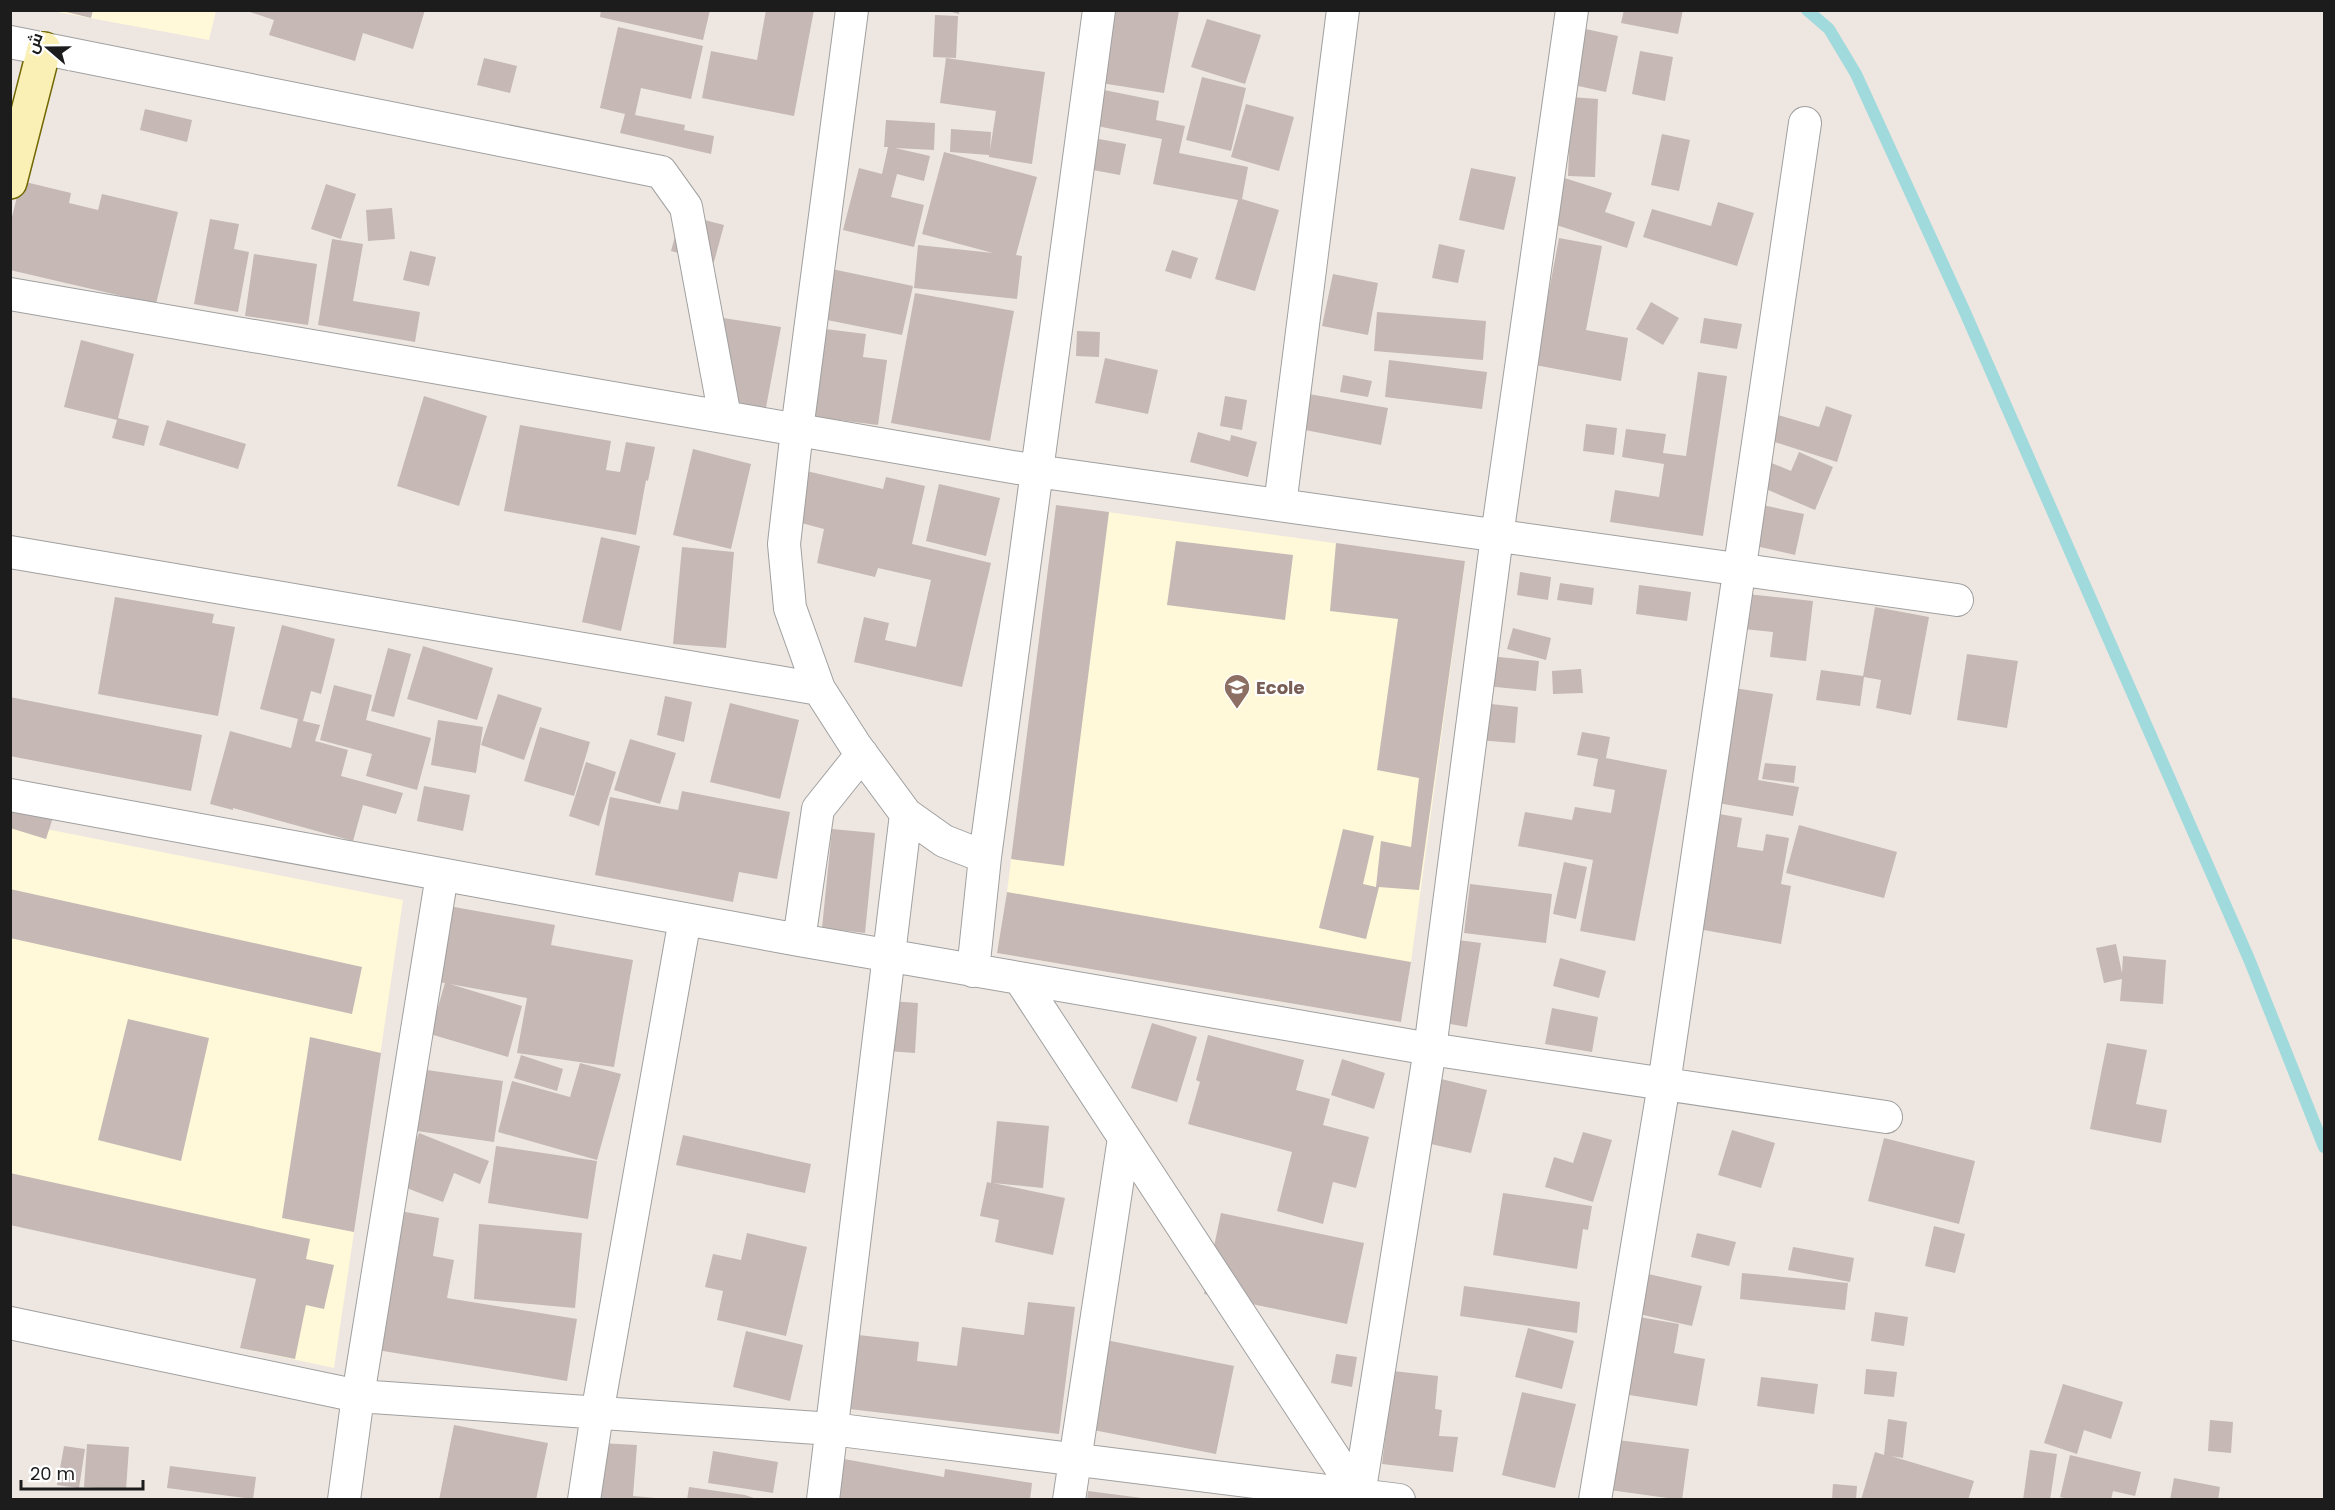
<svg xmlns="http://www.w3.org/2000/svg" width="2335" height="1510" viewBox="0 0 2335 1510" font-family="Poppins,Cairo,sans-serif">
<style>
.education{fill:#fff8d9}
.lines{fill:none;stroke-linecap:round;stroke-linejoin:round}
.stream{stroke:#a1dadc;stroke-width:12}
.building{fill:#c5b8b5}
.street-casing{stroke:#a0a0a0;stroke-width:34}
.secondary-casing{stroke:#726804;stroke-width:36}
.street{stroke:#fff;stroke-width:32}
.secondary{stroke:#faefb4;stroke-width:33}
.labels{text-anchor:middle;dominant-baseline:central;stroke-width:4.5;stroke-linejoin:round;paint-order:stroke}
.education-label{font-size:18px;font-weight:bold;fill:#785e54;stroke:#fff;text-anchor:start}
</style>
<rect width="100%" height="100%" fill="#eee7e1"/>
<!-- education -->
<path class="education" d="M 52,11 L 216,11 L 209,40 Z
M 1056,505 L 1465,561 L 1411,962 L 1401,1022 L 997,953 L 1007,892 Z
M 11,822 L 403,900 L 334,1368 L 240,1348 L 256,1279 L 11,1225 Z"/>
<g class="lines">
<!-- stream -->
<path class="stream" d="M 1807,10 L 1829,29 L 1856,74 L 1964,310 L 2249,959 L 2324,1147"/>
</g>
<!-- building -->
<path class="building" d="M 58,10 L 93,10 L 91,18 Z
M 251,10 L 425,10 L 413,49 L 363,33 L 355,61 L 269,35 L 274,20 L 250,12 Z
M 601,10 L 710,10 L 703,40 L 600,17 Z
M 766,10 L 814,10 L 794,116 L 702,98 L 711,51 L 757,60 Z
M 944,10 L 959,10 L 959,14 Z
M 1113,10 L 1179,11 L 1164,93 L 1101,83 Z
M 1624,10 L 1683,10 L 1678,34 L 1621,23 Z
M 935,15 L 958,16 L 956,58 L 933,57 Z
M 1207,19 L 1261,35 L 1245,84 L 1191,67 Z
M 618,27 L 703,46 L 691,99 L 641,88 L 635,115 L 685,125 L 684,130 L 714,136 L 711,154 L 620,133 L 625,114 L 600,108 Z
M 1581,28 L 1618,36 L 1606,92 L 1569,84 Z
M 1640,51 L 1673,57 L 1665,101 L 1632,94 Z
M 484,58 L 517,66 L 510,93 L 477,85 Z
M 946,58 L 1045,72 L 1032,164 L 989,157 L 989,155 L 950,152 L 951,129 L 991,132 L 990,150 L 996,111 L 940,103 Z
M 1202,77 L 1246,88 L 1231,151 L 1186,140 Z
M 1099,89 L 1159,101 L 1156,120 L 1185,126 L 1179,153 L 1248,167 L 1242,199 L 1279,210 L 1255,291 L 1215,279 L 1238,200 L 1153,184 L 1162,139 L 1092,125 Z
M 1571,97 L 1598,99 L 1595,177 L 1568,176 Z
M 1246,104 L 1294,117 L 1279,171 L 1231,157 Z
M 145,109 L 192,120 L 187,142 L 140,130 Z
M 886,120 L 935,123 L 934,150 L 895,148 L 930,156 L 924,181 L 897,174 L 891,197 L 924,205 L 914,247 L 843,230 L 859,168 L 882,174 L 888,147 L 884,147 Z
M 1662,134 L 1690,140 L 1679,191 L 1651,185 Z
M 1088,137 L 1126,144 L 1120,175 L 1082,168 Z
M 944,152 L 1037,177 L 1016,255 L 1022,256 L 1017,299 L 914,288 L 918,245 L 993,253 L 922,234 Z
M 1471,168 L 1516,177 L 1504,230 L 1459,220 Z
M 1558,176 L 1612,193 L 1605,212 L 1635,222 L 1627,248 L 1544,221 Z
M 21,181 L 71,193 L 69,203 L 98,210 L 102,194 L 178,212 L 156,304 L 10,270 L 10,225 Z
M 326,184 L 356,194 L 341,239 L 311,229 Z
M 1718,202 L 1754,213 L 1737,266 L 1643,237 L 1652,209 L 1711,226 Z
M 392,208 L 395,239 L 368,241 L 366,210 Z
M 681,214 L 724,225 L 714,262 L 671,251 Z
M 210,219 L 239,224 L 234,249 L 249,252 L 238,312 L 194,304 Z
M 1559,238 L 1602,246 L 1586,330 L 1628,338 L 1621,381 L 1535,365 Z
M 332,239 L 363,244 L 353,301 L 420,312 L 415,342 L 318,325 Z
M 1439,244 L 1465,250 L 1458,283 L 1432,278 Z
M 1172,250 L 1198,258 L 1191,279 L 1165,271 Z
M 410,251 L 436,257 L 429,286 L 403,280 Z
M 254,254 L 317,264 L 308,325 L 245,316 Z
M 827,268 L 913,286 L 902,335 L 817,318 Z
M 1333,274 L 1378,283 L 1368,335 L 1322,326 Z
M 915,293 L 1014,311 L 990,441 L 891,423 Z
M 1651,302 L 1679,318 L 1663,345 L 1636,329 Z
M 1377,312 L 1486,321 L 1483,360 L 1374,351 Z
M 723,318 L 781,327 L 765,413 L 708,402 Z
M 1704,318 L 1742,324 L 1737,349 L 1700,343 Z
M 825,329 L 866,334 L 863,357 L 887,360 L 878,425 L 814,417 Z
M 1077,331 L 1100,332 L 1099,357 L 1076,356 Z
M 81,340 L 134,354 L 118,418 L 149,426 L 144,446 L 112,438 L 117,420 L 64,407 Z
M 1105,358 L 1158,370 L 1148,414 L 1095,403 Z
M 1389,360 L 1487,372 L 1482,409 L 1385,397 Z
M 1698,372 L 1727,376 L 1703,536 L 1610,522 L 1615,490 L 1659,497 L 1664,464 L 1622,457 L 1626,429 L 1666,434 L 1663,453 L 1686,456 Z
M 1343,375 L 1372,381 L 1368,397 L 1340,392 Z
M 1292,391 L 1388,408 L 1381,445 L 1285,426 Z
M 424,396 L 487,416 L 459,506 L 397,486 Z
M 1225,396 L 1247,400 L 1242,430 L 1220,426 Z
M 1826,406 L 1852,415 L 1837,462 L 1750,434 L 1758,409 L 1819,427 Z
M 167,420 L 246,444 L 238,469 L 159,445 Z
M 1586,424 L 1617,428 L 1614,455 L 1583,451 Z
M 520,425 L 611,441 L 606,470 L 620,472 L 626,442 L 655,447 L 648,481 L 646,480 L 636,535 L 504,511 Z
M 1198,432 L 1230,441 L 1231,435 L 1257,442 L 1248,477 L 1190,462 Z
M 693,449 L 751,464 L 731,549 L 673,535 Z
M 1799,452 L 1833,467 L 1815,510 L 1740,478 L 1750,454 L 1791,471 Z
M 798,469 L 883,489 L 886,477 L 925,486 L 912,544 L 991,563 L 962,687 L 854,662 L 864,617 L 889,623 L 885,640 L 916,647 L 931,580 L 878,568 L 875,577 L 817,563 L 824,529 L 786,519 Z
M 939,484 L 1000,498 L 986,556 L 926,541 Z
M 1739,500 L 1804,514 L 1795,555 L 1730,540 Z
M 1056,505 L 1109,512 L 1064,866 L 1011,859 Z
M 601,537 L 640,546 L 621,631 L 582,622 Z
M 1176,541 L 1293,555 L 1285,620 L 1167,605 Z
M 1336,543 L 1465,561 L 1419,890 L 1379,887 L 1366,939 L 1319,928 L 1343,829 L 1374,836 L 1363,884 L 1376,887 L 1381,841 L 1411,847 L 1419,778 L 1377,770 L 1398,619 L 1330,611 Z
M 682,547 L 734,552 L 726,648 L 673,644 Z
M 1520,572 L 1551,577 L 1548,600 L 1517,595 Z
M 1560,583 L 1594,588 L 1592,605 L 1557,600 Z
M 1639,585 L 1691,592 L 1687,621 L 1636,614 Z
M 1728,592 L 1813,601 L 1806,661 L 1770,657 L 1773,632 L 1724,627 Z
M 115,597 L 214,614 L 212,623 L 235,627 L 218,716 L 98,694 Z
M 1875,607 L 1929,617 L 1911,715 L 1876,708 L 1881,680 L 1864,677 L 1860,706 L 1816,700 L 1821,670 L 1863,676 Z
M 282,625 L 335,639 L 321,694 L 311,691 L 303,721 L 320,725 L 315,741 L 348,750 L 341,776 L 403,793 L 396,814 L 363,805 L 353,841 L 233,808 L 233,810 L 210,804 L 230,731 L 291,748 L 298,719 L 260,709 Z
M 1513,628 L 1551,638 L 1546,660 L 1507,649 Z
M 423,646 L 493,668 L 477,720 L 407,699 Z
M 388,648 L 411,654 L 394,717 L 371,711 Z
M 1967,654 L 2018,661 L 2007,728 L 1957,720 Z
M 1489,656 L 1539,661 L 1536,691 L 1486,686 Z
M 1581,669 L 1583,693 L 1553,694 L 1552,671 Z
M 1708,684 L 1773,694 L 1758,780 L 1799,787 L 1793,816 L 1689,798 Z
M 334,685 L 372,695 L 366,720 L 431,738 L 417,790 L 366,776 L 372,754 L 320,740 Z
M 498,694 L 542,708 L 524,760 L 481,745 Z
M 665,696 L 692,702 L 684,742 L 657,735 Z
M 10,697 L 202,735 L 191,791 L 10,756 Z
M 730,703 L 799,720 L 780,799 L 710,782 Z
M 1482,703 L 1518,707 L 1515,743 L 1477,740 Z
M 438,720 L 483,727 L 476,773 L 431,765 Z
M 540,727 L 590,742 L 574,796 L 524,781 Z
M 1582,732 L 1610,737 L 1606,758 L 1667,770 L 1635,941 L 1580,931 L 1593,860 L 1518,846 L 1525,812 L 1572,820 L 1575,807 L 1611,813 L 1615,790 L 1593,786 L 1598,759 L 1577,755 Z
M 630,739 L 676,753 L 660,804 L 614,790 Z
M 586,762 L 616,772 L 599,826 L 569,816 Z
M 1765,763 L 1796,766 L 1794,783 L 1762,779 Z
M 10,779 L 60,796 L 46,839 L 10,828 Z
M 424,786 L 470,795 L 463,831 L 417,821 Z
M 682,791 L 790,812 L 777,879 L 739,872 L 733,902 L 595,875 L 610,797 L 678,810 Z
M 1708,812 L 1742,818 L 1737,847 L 1763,851 L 1766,834 L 1789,838 L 1781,884 L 1791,886 L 1781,944 L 1687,927 Z
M 1799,825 L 1897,852 L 1884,898 L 1786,873 Z
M 832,829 L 875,833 L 865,933 L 822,928 Z
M 1564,862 L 1587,867 L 1576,919 L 1553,914 Z
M 1470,884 L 1552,894 L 1546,943 L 1464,933 Z
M 10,889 L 362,967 L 352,1014 L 10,938 Z
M 1007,892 L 1411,962 L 1401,1022 L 997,953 Z
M 443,905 L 555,925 L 551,945 L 633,960 L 614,1067 L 517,1053 L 527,998 L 450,984 L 522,1006 L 508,1057 L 430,1034 L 445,983 L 429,981 Z
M 1458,940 L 1481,943 L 1467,1027 L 1445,1023 Z
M 2116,944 L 2122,973 L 2123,956 L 2166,960 L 2163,1004 L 2120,1001 L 2122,979 L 2104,983 L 2096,948 Z
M 1560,958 L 1606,971 L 1599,998 L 1553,986 Z
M 891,1001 L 918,1003 L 915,1053 L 887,1051 Z
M 1552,1008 L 1598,1017 L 1592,1052 L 1545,1044 Z
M 128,1019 L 209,1038 L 181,1161 L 98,1140 Z
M 1152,1023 L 1197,1037 L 1177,1102 L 1131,1088 Z
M 1208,1035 L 1304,1060 L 1296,1090 L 1330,1099 L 1323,1125 L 1369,1137 L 1356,1188 L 1333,1182 L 1323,1224 L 1277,1211 L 1292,1152 L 1188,1124 L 1200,1082 L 1196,1080 Z
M 310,1037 L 381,1053 L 354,1232 L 282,1218 Z
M 2107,1043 L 2147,1050 L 2136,1104 L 2167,1110 L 2161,1143 L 2090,1129 Z
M 521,1055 L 563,1069 L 557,1091 L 514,1078 Z
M 1342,1059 L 1385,1073 L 1374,1109 L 1331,1095 Z
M 580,1063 L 621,1074 L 597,1160 L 498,1132 L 512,1081 L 570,1097 Z
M 420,1069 L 503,1081 L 494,1142 L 410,1130 Z
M 1437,1078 L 1487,1090 L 1471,1153 L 1422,1142 Z
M 997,1121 L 1049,1126 L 1043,1188 L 993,1183 L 1065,1198 L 1053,1255 L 995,1242 L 999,1220 L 980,1216 L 987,1182 L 991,1183 Z
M 1732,1130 L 1775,1143 L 1761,1188 L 1718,1175 Z
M 1583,1132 L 1612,1140 L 1593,1202 L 1545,1187 L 1554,1157 L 1573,1163 Z
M 419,1133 L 489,1161 L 480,1184 L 454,1173 L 443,1202 L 399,1185 Z
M 683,1135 L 811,1164 L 805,1193 L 676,1165 Z
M 1884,1138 L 1975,1161 L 1959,1224 L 1868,1201 Z
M 496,1146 L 597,1161 L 588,1219 L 488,1203 Z
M 10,1173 L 310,1239 L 306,1259 L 334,1265 L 324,1309 L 306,1305 L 295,1359 L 240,1348 L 256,1279 L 10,1225 Z
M 1503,1193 L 1592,1206 L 1588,1230 L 1583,1229 L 1577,1269 L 1493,1255 Z
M 400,1211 L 439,1218 L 433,1256 L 454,1260 L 447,1298 L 577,1319 L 567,1381 L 377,1350 Z
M 1221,1213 L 1364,1243 L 1347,1324 L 1204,1294 Z
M 479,1224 L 582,1233 L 575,1308 L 474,1299 Z
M 1934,1226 L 1965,1234 L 1955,1273 L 1925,1266 Z
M 747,1233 L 807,1247 L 786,1336 L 717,1320 L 723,1291 L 705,1287 L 713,1254 L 741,1260 Z
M 1697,1233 L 1736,1242 L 1729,1266 L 1691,1257 Z
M 1793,1247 L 1854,1258 L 1850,1282 L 1788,1270 Z
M 1639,1272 L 1702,1286 L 1692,1326 L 1630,1312 Z
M 1742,1273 L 1848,1283 L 1845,1310 L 1740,1299 Z
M 1464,1286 L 1580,1302 L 1577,1333 L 1460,1316 Z
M 1028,1302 L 1075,1307 L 1059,1434 L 841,1408 L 850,1334 L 919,1342 L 917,1361 L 957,1366 L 962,1327 L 1024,1335 Z
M 1875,1312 L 1908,1317 L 1904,1346 L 1871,1341 Z
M 1617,1313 L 1679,1324 L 1674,1353 L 1705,1359 L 1697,1406 L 1611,1392 Z
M 1528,1328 L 1574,1341 L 1562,1389 L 1515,1377 Z
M 746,1331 L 803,1345 L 790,1401 L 733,1387 Z
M 1101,1339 L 1234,1366 L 1216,1454 L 1083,1428 Z
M 1336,1354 L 1357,1357 L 1352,1387 L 1331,1383 Z
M 1866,1369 L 1897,1372 L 1894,1397 L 1864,1394 Z
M 1393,1371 L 1438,1376 L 1435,1409 L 1442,1410 L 1439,1436 L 1458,1437 L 1453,1472 L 1382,1464 Z
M 1761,1377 L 1818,1384 L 1814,1414 L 1757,1406 Z
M 2063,1384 L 2123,1402 L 2111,1439 L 2084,1430 L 2077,1454 L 2044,1443 Z
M 1522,1392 L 1576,1404 L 1555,1488 L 1502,1475 Z
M 1888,1419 L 1907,1422 L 1903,1458 L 1891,1456 L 1974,1481 L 1968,1500 L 1861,1500 L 1875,1452 L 1884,1455 Z
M 2210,1420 L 2233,1422 L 2231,1453 L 2208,1451 Z
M 454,1425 L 548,1443 L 536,1500 L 439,1500 Z
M 1602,1438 L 1689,1449 L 1682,1500 L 1595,1488 Z
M 600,1443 L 637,1445 L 633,1496 L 655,1498 L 655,1500 L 595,1500 Z
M 87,1444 L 129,1447 L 126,1490 L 84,1487 Z
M 64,1446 L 85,1449 L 79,1488 L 57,1485 Z
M 2030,1450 L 2057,1454 L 2050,1500 L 2023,1500 Z
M 713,1451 L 778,1462 L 773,1493 L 708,1483 Z
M 2070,1455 L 2141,1472 L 2135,1496 L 2113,1491 L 2111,1500 L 2072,1500 L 2060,1497 Z
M 833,1457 L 944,1477 L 945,1469 L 1032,1483 L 1030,1500 L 826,1500 Z
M 170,1466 L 256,1477 L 253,1499 L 167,1488 Z
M 2174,1478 L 2220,1487 L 2218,1500 L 2170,1500 Z
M 1833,1484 L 1857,1486 L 1856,1500 L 1832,1500 Z
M 689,1487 L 745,1495 L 760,1500 L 687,1500 Z
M 1088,1491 L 1142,1498 L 1142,1500 L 1087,1500 Z"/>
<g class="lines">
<!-- street casing -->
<g class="street-casing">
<path id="street" d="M 852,10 L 797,430 L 784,544 L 790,608 L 819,689 L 855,745 L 906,814 L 944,841 L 985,857
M 10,42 L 661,172 L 686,207 L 725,417
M 10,294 L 1036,471 L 1957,600
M 1280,505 L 1343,10
M 10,552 L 819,689
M 10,795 L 799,940 L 1430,1049 L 1886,1117
M 799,940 L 818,809 L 862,754
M 973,971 L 985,857 L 1099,10
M 1020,979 L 1362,1500
M 10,1323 L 358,1396 L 832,1429 L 1399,1500
M 1359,1495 L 1430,1049 L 1497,536 L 1572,10
M 344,1500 L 358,1396 L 442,875
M 584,1500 L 597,1414 L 685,919
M 823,1500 L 906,814
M 1069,1500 L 1124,1138
M 1595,1500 L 1664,1084 L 1805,123"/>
</g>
<!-- secondary casing -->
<g class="secondary-casing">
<path id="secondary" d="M 10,182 L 44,49"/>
</g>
<!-- street -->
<use href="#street" class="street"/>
<!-- secondary -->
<use href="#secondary" class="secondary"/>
</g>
<!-- icons -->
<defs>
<g id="school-pin" transform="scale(1.35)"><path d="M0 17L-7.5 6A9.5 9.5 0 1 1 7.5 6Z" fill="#8d6e63" stroke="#fff"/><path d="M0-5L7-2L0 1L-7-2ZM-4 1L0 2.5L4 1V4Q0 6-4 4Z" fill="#fff"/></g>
</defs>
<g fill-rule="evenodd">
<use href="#school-pin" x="1237" y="687"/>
</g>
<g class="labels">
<!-- education labels -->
<g class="education-label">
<text x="1256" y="687">Ecole</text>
</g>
</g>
<!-- border -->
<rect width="2335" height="1510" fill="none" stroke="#1c1c1c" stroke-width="24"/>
<!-- north arrow -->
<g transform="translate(48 48) rotate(290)" stroke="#ffffff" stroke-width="4.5" paint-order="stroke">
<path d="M0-4.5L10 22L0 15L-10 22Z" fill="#1c1c1c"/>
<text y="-9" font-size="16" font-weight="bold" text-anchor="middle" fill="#1c1c1c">ش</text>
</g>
<!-- scale -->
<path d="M21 1480v9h122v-9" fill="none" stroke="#1c1c1c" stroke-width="3"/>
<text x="30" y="1480" font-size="18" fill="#1c1c1c" stroke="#ffffff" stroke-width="4.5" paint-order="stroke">20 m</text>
</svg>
